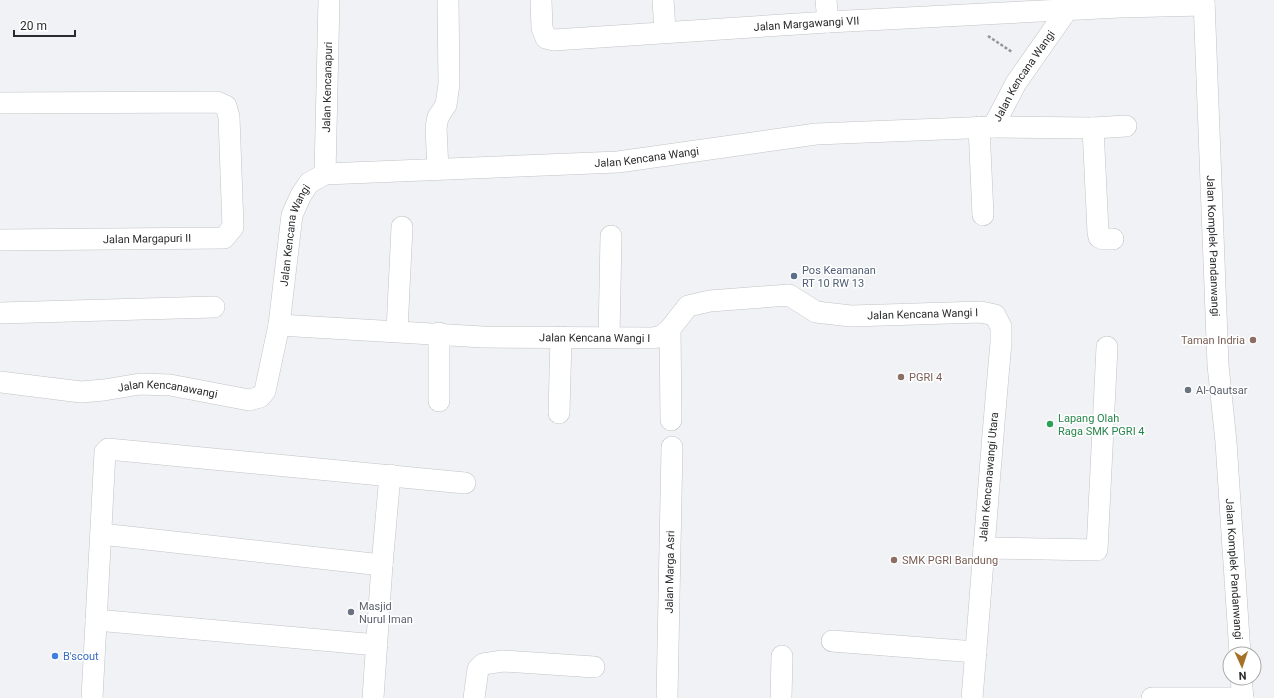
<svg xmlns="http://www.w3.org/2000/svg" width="1274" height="698" viewBox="0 0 1274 698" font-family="Roboto,sans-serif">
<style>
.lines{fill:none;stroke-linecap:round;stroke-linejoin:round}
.minor-casing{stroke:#c1c3c6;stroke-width:22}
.path{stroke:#939597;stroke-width:2.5;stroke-dasharray:3 2;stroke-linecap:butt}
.minor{stroke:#fff;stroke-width:21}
.service-dot{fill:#5c6f8a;stroke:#fff;stroke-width:1.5}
.education-dot{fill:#8d6e63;stroke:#fff;stroke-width:1.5}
.worship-dot{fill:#6b7280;stroke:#fff;stroke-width:1.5}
.leisure-dot{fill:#2e9e5b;stroke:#fff;stroke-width:1.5}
.shop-dot{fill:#3f7fe0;stroke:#fff;stroke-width:1.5}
.labels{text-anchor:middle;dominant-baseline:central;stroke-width:3;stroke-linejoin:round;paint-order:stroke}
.street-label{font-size:11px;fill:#2a2b2c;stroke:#fff}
.service-label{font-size:11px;fill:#4e5e75;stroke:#fff;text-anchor:start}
.education-label{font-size:11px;fill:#785e54;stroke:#fff;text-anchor:start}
.worship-label{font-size:11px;fill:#5b616d;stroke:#fff;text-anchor:start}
.leisure-label{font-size:11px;fill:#27864d;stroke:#fff;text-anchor:start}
.shop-label{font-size:11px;fill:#366cbe;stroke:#fff;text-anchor:start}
</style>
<rect width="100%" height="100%" fill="#f0f2f5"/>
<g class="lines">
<!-- minor casing -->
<g class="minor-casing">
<g id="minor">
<path id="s1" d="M 541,0 L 542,28 L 546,38 L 554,40 L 828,22 L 1120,7 L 1204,5"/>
<path d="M 663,0 L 665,31"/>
<path d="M 826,0 L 828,22"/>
<path id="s2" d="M 1204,0 L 1218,365 L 1226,442 L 1240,654"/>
<path d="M 0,103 L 217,102 L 226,106 L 229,117 L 233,227 L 224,238 L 0,240"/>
<path d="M 979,127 L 983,215"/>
<path d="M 993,127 L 1093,128 L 1098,232 L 1099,237 L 1103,239 L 1113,239"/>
<path d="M 1093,128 L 1126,126"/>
<path d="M 438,169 L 436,128 L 438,117 L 446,105 L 449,84 L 448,0"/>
<path id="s3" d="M 325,174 L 329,0"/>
<path d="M 0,313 L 214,307"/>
<path id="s4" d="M 279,325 L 483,337 L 653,338 L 662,336 L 670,329 L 688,306 L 710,301 L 789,295 L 816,312 L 851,316 L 981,312 L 995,315 L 1001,327 L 1001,343 C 990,461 982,580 972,698"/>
<path d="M 670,329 L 671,420"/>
<path d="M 397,331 L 402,227"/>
<path d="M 609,337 L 611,236"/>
<path id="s5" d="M 0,382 L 81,392 L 104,390 L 140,384 L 170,385 L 249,400 L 260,397 L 265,391 L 279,325 L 292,215 L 301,195 L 309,183 L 325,174 L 618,162 L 816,134 L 993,127 L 1016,83 L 1067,10"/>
<path d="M 439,401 L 439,333"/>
<path d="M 559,413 L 561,337"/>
<path d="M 101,534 L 382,565"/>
<path d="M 984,548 L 1097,550 L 1107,347"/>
<path d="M 96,620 L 377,645"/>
<path d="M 832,641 L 976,652"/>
<path d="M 1241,678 L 1243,698"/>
<path d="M 92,698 L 105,452 L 108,449 L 465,483"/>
<path d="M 373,698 L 382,565 L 390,475"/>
<path d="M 474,698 L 478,669 L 483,664 L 503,661 L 594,667"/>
<path id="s6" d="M 667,698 L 672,447"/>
<path d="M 781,698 L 782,656"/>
<path d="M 1152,698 L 1243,698"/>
</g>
</g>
<!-- path -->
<path class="path" d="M 988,36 L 1012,52"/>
<!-- minor -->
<use href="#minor" class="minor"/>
</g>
<!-- markers -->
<circle class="service-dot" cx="794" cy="276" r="4"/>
<g class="education-dot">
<circle cx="1253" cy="340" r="4"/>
<circle cx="901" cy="377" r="4"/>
<circle cx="894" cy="560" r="4"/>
</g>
<g class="worship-dot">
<circle cx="1188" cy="390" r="4"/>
<circle cx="351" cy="612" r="4"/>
</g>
<circle class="leisure-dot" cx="1050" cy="424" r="4"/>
<circle class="shop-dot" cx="55" cy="656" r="4"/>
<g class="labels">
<!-- street labels -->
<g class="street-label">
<text stroke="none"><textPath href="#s1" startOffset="300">Jalan Margawangi VII</textPath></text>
<text stroke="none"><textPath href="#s5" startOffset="1234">Jalan Kencana Wangi</textPath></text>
<text stroke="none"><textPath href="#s3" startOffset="87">Jalan Kencanapuri</textPath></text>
<text stroke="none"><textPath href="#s5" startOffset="826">Jalan Kencana Wangi</textPath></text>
<text stroke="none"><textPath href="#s5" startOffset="430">Jalan Kencana Wangi</textPath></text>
<text transform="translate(147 239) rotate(-1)">Jalan Margapuri II</text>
<text stroke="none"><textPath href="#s2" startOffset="246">Jalan Komplek Pandanwangi</textPath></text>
<text stroke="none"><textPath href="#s4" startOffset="664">Jalan Kencana Wangi I</textPath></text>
<text stroke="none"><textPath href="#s4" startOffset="316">Jalan Kencana Wangi I</textPath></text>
<text stroke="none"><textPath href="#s5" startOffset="169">Jalan Kencanawangi</textPath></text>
<text transform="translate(989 477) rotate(-85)">Jalan Kencanawangi Utara</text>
<text stroke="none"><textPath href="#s2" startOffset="570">Jalan Komplek Pandanwangi</textPath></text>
<text stroke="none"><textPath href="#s6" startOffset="126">Jalan Marga Asri</textPath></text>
</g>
<!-- service labels -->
<g class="service-label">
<text x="802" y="270">Pos Keamanan<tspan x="802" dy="13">RT 10 RW 13</tspan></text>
</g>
<!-- education labels -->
<g class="education-label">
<text x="1245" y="340" text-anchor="end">Taman Indria</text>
<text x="909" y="377">PGRI 4</text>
<text x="902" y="560">SMK PGRI Bandung</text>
</g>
<!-- worship labels -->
<g class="worship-label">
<text x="1196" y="390">Al-Qautsar</text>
<text x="359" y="606">Masjid<tspan x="359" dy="13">Nurul Iman</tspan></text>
</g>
<!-- leisure labels -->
<g class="leisure-label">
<text x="1058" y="418">Lapang Olah<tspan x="1058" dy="13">Raga SMK PGRI 4</tspan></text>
</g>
<!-- shop labels -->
<g class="shop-label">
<text x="63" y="656">B'scout</text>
</g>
</g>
<!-- north arrow -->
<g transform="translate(1242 666) rotate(177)"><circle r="19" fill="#ffffff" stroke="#aaaaab"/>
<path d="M0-3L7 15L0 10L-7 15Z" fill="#a57129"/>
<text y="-6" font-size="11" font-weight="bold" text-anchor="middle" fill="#2a2b2c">N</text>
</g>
<!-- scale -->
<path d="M14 30v6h61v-6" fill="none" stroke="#2a2b2c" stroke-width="2"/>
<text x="20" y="30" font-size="12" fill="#2a2b2c" stroke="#ffffff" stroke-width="3" paint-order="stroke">20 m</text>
</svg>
